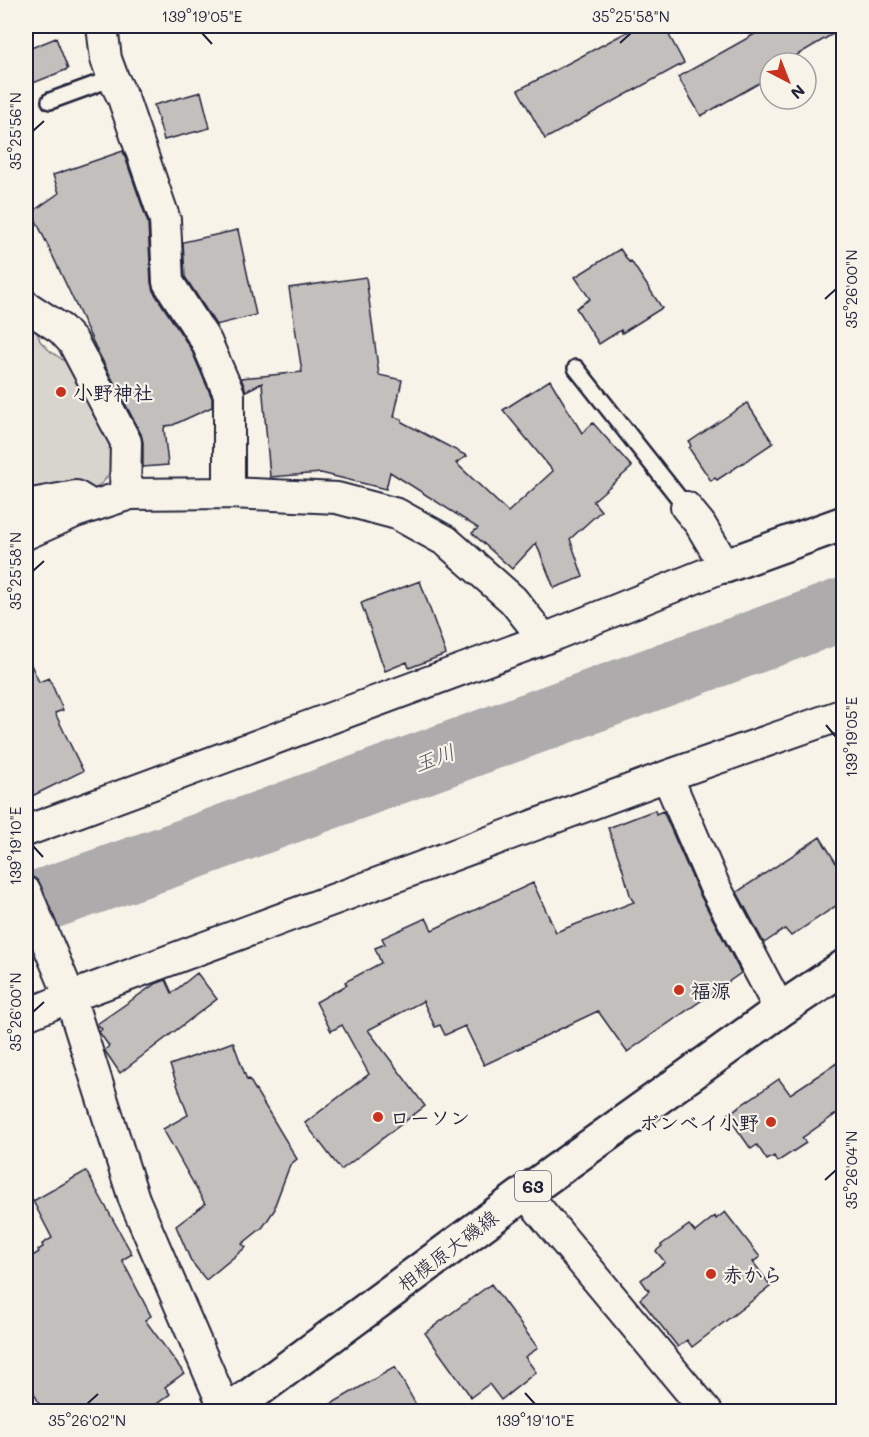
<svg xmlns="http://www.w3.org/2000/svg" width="869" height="1437" viewBox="0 0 869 1437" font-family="Mali,'Klee One',sans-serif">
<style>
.green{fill:#d8d5cf;stroke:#7d7c85;stroke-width:1.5}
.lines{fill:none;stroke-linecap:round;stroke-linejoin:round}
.river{stroke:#aeabad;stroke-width:63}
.building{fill:#c2bfbd;stroke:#22223b;stroke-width:1.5}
.service-casing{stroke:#22223b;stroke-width:20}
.minor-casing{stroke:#22223b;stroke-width:34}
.tertiary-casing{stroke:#22223b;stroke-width:38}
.primary-casing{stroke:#22223b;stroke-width:38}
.service{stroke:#f7f3e8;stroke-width:15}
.minor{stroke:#f7f3e8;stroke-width:30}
.tertiary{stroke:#f7f3e8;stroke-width:33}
.primary{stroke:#f7f3e8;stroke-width:33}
.ticks{fill:none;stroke:#22223b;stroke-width:2}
.poi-dot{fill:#c8321e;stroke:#f7f3e8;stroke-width:2}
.labels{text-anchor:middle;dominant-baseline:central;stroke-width:4.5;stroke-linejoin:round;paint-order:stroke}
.shield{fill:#f7f3e8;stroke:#62616f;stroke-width:1.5}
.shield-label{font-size:18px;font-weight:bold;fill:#22223b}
.poi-label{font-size:20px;font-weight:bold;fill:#22223b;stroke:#f7f3e8;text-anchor:start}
.street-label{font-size:20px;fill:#22223b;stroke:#f7f3e8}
.water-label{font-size:21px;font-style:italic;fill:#535263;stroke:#f7f3e8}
.neatline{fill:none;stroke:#22223b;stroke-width:2}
.ticks-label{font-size:15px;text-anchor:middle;fill:#22223b}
</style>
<rect width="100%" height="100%" fill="#f7f3e8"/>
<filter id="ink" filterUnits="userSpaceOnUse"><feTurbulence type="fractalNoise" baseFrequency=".0167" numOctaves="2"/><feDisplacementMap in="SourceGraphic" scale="12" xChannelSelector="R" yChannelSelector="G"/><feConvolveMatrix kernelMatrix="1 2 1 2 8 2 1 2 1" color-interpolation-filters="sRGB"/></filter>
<g filter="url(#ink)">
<!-- green -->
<path class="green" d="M 26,320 L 35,325 L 40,341 L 50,351 L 76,369 L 111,438 L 116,463 L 104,481 L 92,492 L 26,516 L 26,384 L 32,375 L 26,360 Z"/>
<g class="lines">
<!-- river -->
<path class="river" d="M 26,906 L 167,857 L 844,609"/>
</g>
<!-- building -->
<path class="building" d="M 638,26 L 664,26 L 684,63 L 545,139 L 518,90 Z
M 769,26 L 843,26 L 843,28 L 797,55 L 799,60 L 794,63 L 770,63 L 770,77 L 701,116 L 678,77 Z
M 56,38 L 68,69 L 26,86 L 26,50 Z
M 201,92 L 210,128 L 164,140 L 154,105 Z
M 123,151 L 148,223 L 151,283 L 153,291 L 191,349 L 212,398 L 212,407 L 173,425 L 165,426 L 164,429 L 168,465 L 143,467 L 143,442 L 141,434 L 96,348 L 32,212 L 59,193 L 53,175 Z
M 238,230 L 256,315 L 216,325 L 185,277 L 183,242 Z
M 620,249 L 629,262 L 631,261 L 662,308 L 622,333 L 621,330 L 599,344 L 576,308 L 590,299 L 575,277 Z
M 366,277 L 379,375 L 402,380 L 394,417 L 402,419 L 402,422 L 467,456 L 456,463 L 508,512 L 553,471 L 503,410 L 550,380 L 582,433 L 593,423 L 632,467 L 593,501 L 601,511 L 570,539 L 583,577 L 554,588 L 536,543 L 512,569 L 472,533 L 478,528 L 390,472 L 386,489 L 321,473 L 270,477 L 262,383 L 246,391 L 241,378 L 302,372 L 289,288 Z
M 747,403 L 773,443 L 717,480 L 715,478 L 711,481 L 689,448 L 691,446 L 689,442 Z
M 420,581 L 446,654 L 409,668 L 407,662 L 385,671 L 361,603 Z
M 26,654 L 39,682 L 49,678 L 63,710 L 55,713 L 83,771 L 26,799 Z
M 655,810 L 656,814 L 663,811 L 699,893 L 741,973 L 627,1052 L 598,1011 L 484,1065 L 465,1026 L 445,1035 L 440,1025 L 435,1027 L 423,1001 L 368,1030 L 425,1106 L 341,1170 L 305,1123 L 369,1074 L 342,1025 L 331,1031 L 316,1002 L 347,985 L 345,982 L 381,963 L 375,948 L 385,944 L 382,938 L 426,918 L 432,930 L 533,883 L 556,932 L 634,902 L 631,898 L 622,867 L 608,828 Z
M 820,837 L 843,874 L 843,901 L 791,936 L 785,929 L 764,943 L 737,892 Z
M 197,973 L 217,999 L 120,1073 L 105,1051 L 105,1050 L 109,1046 L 99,1032 L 102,1029 L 97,1024 L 155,984 L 166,980 L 172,993 Z
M 233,1042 L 247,1080 L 249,1079 L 297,1159 L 290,1165 L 275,1205 L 275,1209 L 263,1227 L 242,1244 L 246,1247 L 206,1280 L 191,1261 L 176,1226 L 205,1204 L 163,1129 L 188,1115 L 170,1065 Z
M 843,1059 L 843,1109 L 802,1138 L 806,1143 L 777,1162 L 774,1156 L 767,1160 L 757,1145 L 751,1149 L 727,1115 L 779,1079 L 790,1094 Z
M 86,1171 L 132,1254 L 122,1260 L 151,1316 L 145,1320 L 184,1373 L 165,1387 L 170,1394 L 146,1412 L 43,1412 L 26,1376 L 26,1260 L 39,1252 L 38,1250 L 43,1247 L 42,1244 L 52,1238 L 33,1201 Z
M 725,1212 L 760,1257 L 753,1262 L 771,1286 L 692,1347 L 687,1340 L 678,1347 L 640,1299 L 649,1291 L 641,1280 L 665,1262 L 656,1251 L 662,1246 L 661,1245 L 689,1225 L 695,1232 L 715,1216 L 716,1219 Z
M 491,1284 L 538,1348 L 525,1357 L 536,1372 L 501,1400 L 489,1384 L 471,1397 L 425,1333 Z
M 395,1367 L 420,1412 L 317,1412 Z"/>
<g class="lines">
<!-- service casing -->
<g class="service-casing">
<path id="service" d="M 50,101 L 113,78
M 576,368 L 686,507"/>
</g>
<!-- minor casing -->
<g class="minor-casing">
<path id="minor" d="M 102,26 L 106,59 L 113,78 L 123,98 L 165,220 L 168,282 L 206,341 L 229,394 L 229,493
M 26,306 L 61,329 L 73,342 L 126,442 L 125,496
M 26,505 L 76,496 L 86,502
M 26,534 L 75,512 L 130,494 L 229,493 L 337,498 L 397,514 L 446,541 L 513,600 L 544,639
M 667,776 L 714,885 L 780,1010
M 26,831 L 544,639 L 725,566 L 700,524 L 686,507
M 26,892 L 70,997 L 134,1199 L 226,1412
M 26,1015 L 70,997 L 667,776 L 844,714
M 525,1193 L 707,1412"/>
</g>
<!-- tertiary casing -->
<g class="tertiary-casing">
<path id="tertiary" d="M 725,566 L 844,523"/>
</g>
<!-- primary casing -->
<g class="primary-casing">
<path id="primary" d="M 228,1412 L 525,1193 L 780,1010 L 844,967"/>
</g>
<!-- service -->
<use href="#service" class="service"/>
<!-- minor -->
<use href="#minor" class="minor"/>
<!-- tertiary -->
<use href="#tertiary" class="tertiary"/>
<!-- primary -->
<use href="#primary" class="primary"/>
</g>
</g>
<!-- ticks -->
<path class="ticks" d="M 202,33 L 212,44M 620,43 L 631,33M 33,131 L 44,121M 825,299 L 836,289M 33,571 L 44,561M 826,725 L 836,737M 33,846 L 43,857M 33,1012 L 44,1002M 825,1180 L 836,1170M 525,1393 L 535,1404M 87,1404 L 98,1394"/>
<!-- markers -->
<g class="poi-dot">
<circle cx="61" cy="392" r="6"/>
<circle cx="679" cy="990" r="6"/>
<circle cx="378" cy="1117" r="6"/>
<circle cx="771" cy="1122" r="6"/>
<circle cx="711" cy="1274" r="6"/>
</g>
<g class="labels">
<!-- shield labels -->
<rect class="shield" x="515" y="1171" width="36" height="30" rx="4.5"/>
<g class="shield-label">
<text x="533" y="1186">63</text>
</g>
<!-- poi labels -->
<g class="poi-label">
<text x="73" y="392">小野神社</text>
<text x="691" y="990">福源</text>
<text x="390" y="1117">ローソン</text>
<text x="759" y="1122" text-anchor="end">ボンベイ小野</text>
<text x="723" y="1274">赤から</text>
</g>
<!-- street labels -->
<g class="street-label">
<text transform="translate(447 1250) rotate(-37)">相模原大磯線</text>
</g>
<!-- water labels -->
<g class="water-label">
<text transform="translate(434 757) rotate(-20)">玉川</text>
</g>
</g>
<!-- margin -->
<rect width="869" height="1437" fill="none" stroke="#f7f3e8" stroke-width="66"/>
<!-- north arrow -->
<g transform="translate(788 81) rotate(138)"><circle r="28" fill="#f7f3e8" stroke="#a29fa3" stroke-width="1.5"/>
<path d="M0-4.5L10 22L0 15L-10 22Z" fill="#c8321e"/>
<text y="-9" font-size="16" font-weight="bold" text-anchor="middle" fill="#22223b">N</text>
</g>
<rect x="33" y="33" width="803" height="1371" class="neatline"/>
<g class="ticks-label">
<text x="202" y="22">139°19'05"E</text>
<text x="631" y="22">35°25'58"N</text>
<text transform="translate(16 131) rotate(-90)" y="5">35°25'56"N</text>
<text transform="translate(852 289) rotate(-90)" y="5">35°26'00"N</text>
<text transform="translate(16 571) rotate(-90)" y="5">35°25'58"N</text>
<text transform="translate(852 737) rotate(-90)" y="5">139°19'05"E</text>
<text transform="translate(16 846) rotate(-90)" y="5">139°19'10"E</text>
<text transform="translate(16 1012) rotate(-90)" y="5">35°26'00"N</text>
<text transform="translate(852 1170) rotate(-90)" y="5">35°26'04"N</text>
<text x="87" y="1426">35°26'02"N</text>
<text x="535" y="1426">139°19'10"E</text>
</g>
</svg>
